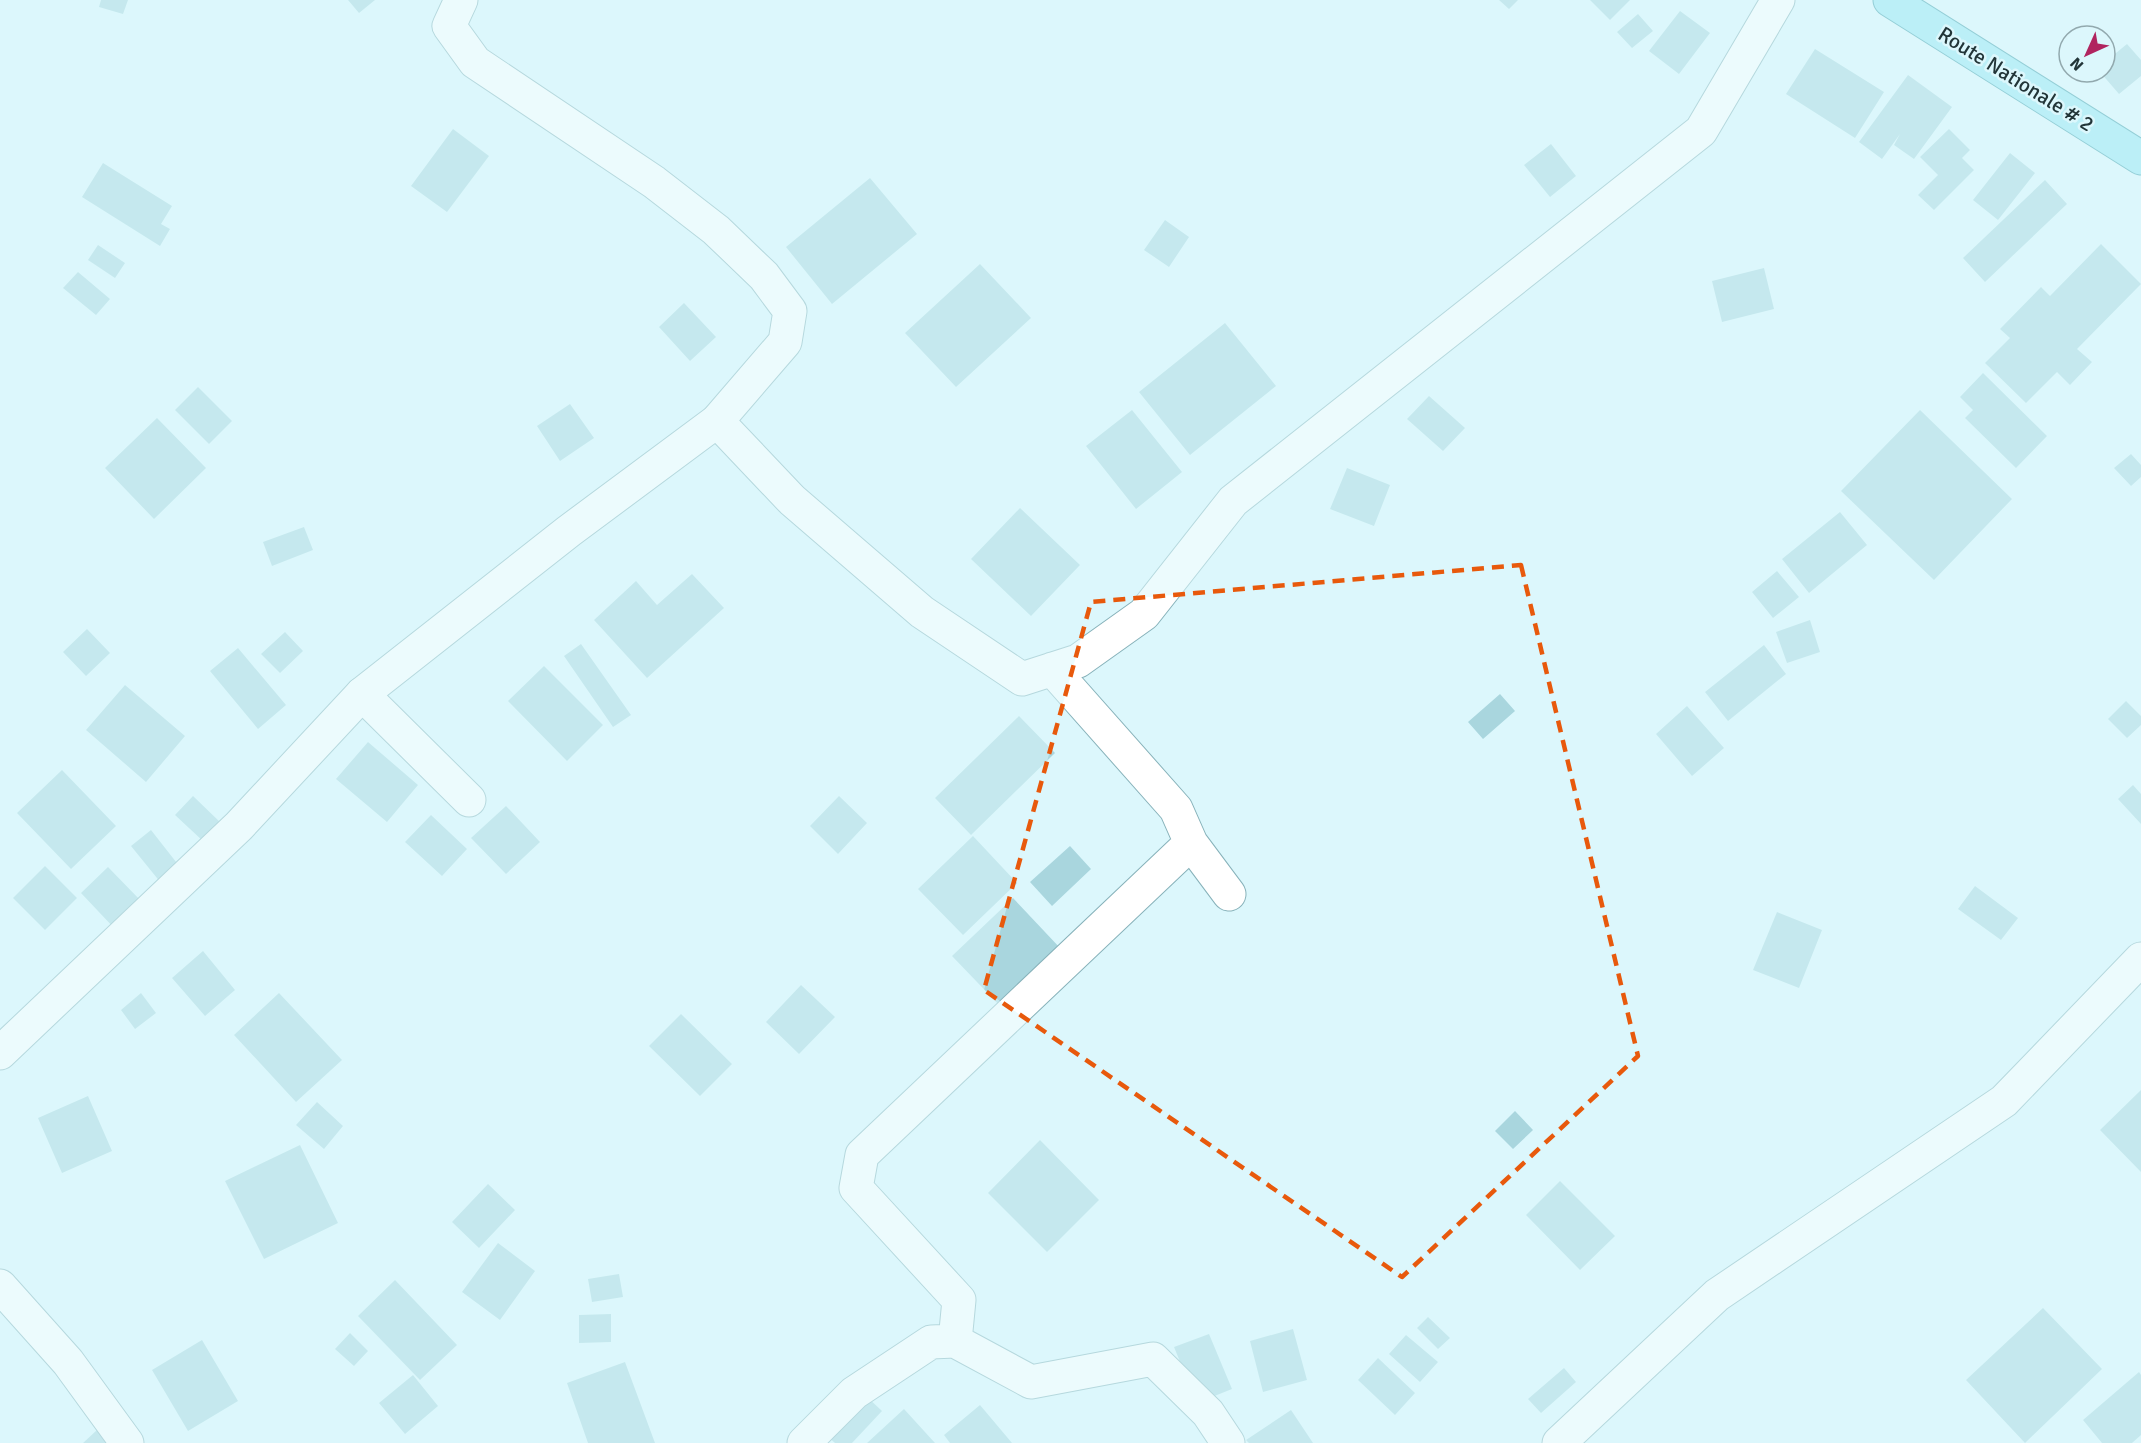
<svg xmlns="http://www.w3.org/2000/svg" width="2141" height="1443" viewBox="0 0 2141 1443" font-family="Signika,sans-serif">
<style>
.building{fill:#a9d6de}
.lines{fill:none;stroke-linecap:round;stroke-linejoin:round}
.minor-casing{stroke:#87b2ba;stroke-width:35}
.tertiary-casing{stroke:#87b2ba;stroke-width:35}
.primary-casing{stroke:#3c9baa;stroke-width:35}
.minor{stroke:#fff;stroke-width:33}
.tertiary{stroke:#fff;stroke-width:33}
.primary{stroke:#92e4f1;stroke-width:33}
.marked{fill:none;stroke:#e8590c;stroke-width:4.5;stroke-dasharray:12 8;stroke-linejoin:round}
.labels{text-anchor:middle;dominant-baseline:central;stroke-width:5;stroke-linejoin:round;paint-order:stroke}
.street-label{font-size:21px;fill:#223538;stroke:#dcf7fc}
</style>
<rect width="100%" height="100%" fill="#dcf7fc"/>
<!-- building -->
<path class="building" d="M 101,0 L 128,0 L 123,14 L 99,7 Z
M 348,0 L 375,0 L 359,13 Z
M 1499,0 L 1518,0 L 1509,9 Z
M 1590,0 L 1630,0 L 1610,20 Z
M 1680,11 L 1710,33 L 1679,74 L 1649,51 Z
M 1638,14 L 1653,31 L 1632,48 L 1617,32 Z
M 2127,44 L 2141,60 L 2141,76 L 2119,94 L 2100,72 L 2105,72 L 2105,62 Z
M 1815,49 L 1884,92 L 1855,138 L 1786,94 Z
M 1908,75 L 1952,107 L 1914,159 L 1894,145 L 1900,134 L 1882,159 L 1859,142 Z
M 453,129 L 489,156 L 447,212 L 411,186 Z
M 1949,129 L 1970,150 L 1962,158 L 1974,170 L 1934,210 L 1918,195 L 1938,175 L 1920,157 Z
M 1551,144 L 1576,176 L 1550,197 L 1524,165 Z
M 2010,153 L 2035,173 L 1998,220 L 1973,200 Z
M 103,163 L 172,206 L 161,224 L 170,229 L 160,246 L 82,197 Z
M 870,178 L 917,234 L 832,304 L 786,247 Z
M 2045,180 L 2067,204 L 1985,282 L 1963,258 Z
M 1165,220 L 1189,237 L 1169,267 L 1144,250 Z
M 2101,244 L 2141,284 L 2077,349 L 2092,362 L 2070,385 L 2057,372 L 2026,403 L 1985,363 L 2010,338 L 2000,329 L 2041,287 L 2050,296 Z
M 98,245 L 125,263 L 115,278 L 88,260 Z
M 980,264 L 1031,318 L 956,387 L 905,333 Z
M 1764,268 L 1774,309 L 1722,322 L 1712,281 Z
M 78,272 L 110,299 L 96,315 L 63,288 Z
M 684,303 L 716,337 L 690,361 L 659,327 Z
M 1225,323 L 1276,386 L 1190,455 L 1139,392 Z
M 1983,373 L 2047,436 L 2016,468 L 1965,418 L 1973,410 L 1960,397 Z
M 198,387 L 232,421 L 209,444 L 175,410 Z
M 1429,396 L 1465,428 L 1443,451 L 1407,419 Z
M 570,404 L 594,438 L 560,461 L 537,426 Z
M 1132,410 L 1182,472 L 1136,509 L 1086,446 Z
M 1920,410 L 2012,499 L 1934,580 L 1841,491 Z
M 157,418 L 206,468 L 154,519 L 105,468 Z
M 2131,454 L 2141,465 L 2141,477 L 2131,486 L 2114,468 Z
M 1347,468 L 1390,485 L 1374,526 L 1330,509 Z
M 1020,508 L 1080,565 L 1031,616 L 971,559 Z
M 1840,512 L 1867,545 L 1809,593 L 1782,559 Z
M 304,527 L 313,550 L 272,566 L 263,542 Z
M 1777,571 L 1799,597 L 1773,618 L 1752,592 Z
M 692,574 L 724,608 L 647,678 L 594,620 L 636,581 L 657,605 Z
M 1810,620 L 1820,652 L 1787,663 L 1776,632 Z
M 87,629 L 110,653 L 86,676 L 63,652 Z
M 285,632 L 303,651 L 280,673 L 261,654 Z
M 581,644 L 631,715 L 613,727 L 564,656 Z
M 1764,645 L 1786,674 L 1728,721 L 1705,692 Z
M 238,648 L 286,705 L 258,729 L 210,671 Z
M 544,666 L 603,725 L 567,761 L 508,701 Z
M 125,685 L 185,736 L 146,782 L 86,730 Z
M 1500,694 L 1515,711 L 1483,739 L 1468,722 Z
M 2126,701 L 2141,716 L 2141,725 L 2127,738 L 2108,719 Z
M 1687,706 L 1724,748 L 1692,776 L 1656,734 Z
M 1019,716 L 1055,753 L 971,835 L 935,798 Z
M 368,742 L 418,785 L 387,822 L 336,779 Z
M 62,770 L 116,826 L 71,869 L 17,813 Z
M 2133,785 L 2141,794 L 2141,824 L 2118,799 Z
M 193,796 L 221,823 L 204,842 L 175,815 Z
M 839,796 L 867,823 L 838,854 L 810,826 Z
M 506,806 L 540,842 L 506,874 L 471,838 Z
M 431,815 L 467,849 L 442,876 L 405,842 Z
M 151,830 L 180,867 L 161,883 L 131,846 Z
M 973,836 L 1017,883 L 963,935 L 918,889 Z
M 1070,846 L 1091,869 L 1052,906 L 1030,882 Z
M 45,866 L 77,898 L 45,930 L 13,898 Z
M 108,867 L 142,902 L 115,929 L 81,893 Z
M 1975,886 L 2018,918 L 2001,940 L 1958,909 Z
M 1013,898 L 1061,949 L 1001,1007 L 952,956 Z
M 1777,912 L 1822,930 L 1799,988 L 1753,970 Z
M 203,951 L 235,990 L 205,1016 L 172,978 Z
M 801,985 L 835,1017 L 799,1054 L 766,1022 Z
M 141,993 L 156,1013 L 135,1029 L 121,1010 Z
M 279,993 L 342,1060 L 296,1102 L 234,1035 Z
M 681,1014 L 732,1064 L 700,1096 L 649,1046 Z
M 2141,1090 L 2141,1172 L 2100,1130 Z
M 88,1096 L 112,1151 L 62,1173 L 38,1118 Z
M 317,1102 L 343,1126 L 324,1149 L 296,1125 Z
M 1515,1111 L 1533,1130 L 1513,1149 L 1495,1131 Z
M 1040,1140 L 1099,1200 L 1047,1252 L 988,1193 Z
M 300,1145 L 338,1223 L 264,1259 L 225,1181 Z
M 1560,1181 L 1615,1236 L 1580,1270 L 1526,1215 Z
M 488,1184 L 515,1210 L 479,1248 L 452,1222 Z
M 498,1243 L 535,1271 L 500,1320 L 462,1292 Z
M 619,1274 L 623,1297 L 592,1302 L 588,1279 Z
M 395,1280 L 457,1345 L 420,1380 L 358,1316 Z
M 2043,1308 L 2102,1369 L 2025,1443 L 1966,1380 Z
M 611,1314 L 611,1342 L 579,1343 L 579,1315 Z
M 1428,1317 L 1450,1338 L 1438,1349 L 1417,1328 Z
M 1293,1329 L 1307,1380 L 1263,1392 L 1250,1341 Z
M 350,1333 L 368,1351 L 354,1366 L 335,1349 Z
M 1209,1334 L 1232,1389 L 1197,1403 L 1174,1347 Z
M 1406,1335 L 1438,1362 L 1420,1382 L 1389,1354 Z
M 202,1340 L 238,1401 L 188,1431 L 152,1370 Z
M 1378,1358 L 1415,1393 L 1395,1415 L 1358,1380 Z
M 625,1362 L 655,1443 L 588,1443 L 567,1383 Z
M 1564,1368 L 1576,1382 L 1541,1413 L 1528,1399 Z
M 2139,1372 L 2141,1375 L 2141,1435 L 2132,1443 L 2102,1443 L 2083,1420 Z
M 413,1375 L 438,1406 L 405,1434 L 379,1403 Z
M 865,1395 L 882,1411 L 852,1443 L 835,1443 L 826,1435 Z
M 980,1405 L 1012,1443 L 950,1443 L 944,1435 Z
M 904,1409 L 935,1443 L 867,1443 Z
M 1291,1410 L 1313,1443 L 1249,1443 L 1246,1440 Z
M 97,1430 L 110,1443 L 83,1443 Z"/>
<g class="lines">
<!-- minor casing -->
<g class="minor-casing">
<path id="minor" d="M 717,421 L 792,500 L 922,612 L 1022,679 L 1078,661 L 1144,614 L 1233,501 L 1701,131 L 1778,0
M 1052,669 L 1176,809 L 1191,843 L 1229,894
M 362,694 L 469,800
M 0,1286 L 68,1362 L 127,1443
M 955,1341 L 959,1300 L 856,1188 L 862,1155 L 1191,843
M 804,1443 L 854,1393 L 931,1342 L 955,1341 L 1031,1382 L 1153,1359 L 1208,1413 L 1228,1443
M 1559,1443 L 1717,1295 L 2004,1101 L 2141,959"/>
</g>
<!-- tertiary casing -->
<g class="tertiary-casing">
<path id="tertiary" d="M 0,1053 L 239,826 L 362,694 L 569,531 L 717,421 L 785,342 L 790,311 L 764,276 L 716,230 L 654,182 L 475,62 L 449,26 L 461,0"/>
</g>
<!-- primary casing -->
<g class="primary-casing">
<path id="primary" d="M 1890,0 L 2141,158"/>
</g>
<!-- minor -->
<use href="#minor" class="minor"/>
<!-- tertiary -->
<use href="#tertiary" class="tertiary"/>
<!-- primary -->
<use href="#primary" class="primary"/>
</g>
<!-- marked area -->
<path d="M0 0H2141V1443H0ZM 1521,565 L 1638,1056 L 1402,1277 L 984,990 L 1091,602 Z" fill="#dcf7fc" fill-opacity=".55" fill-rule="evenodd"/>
<path class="marked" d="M 1521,565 L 1638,1056 L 1402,1277 L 984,990 L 1091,602 Z"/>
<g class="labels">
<!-- street labels -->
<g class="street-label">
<text transform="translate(2016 79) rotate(32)">Route Nationale # 2</text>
</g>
</g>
<!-- north arrow -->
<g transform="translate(2087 54) rotate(225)"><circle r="28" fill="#dcf7fc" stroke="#92a9ae" stroke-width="1.5"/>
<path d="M0-4.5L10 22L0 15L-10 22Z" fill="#b0245f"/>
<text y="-9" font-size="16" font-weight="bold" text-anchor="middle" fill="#223538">N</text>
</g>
</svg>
